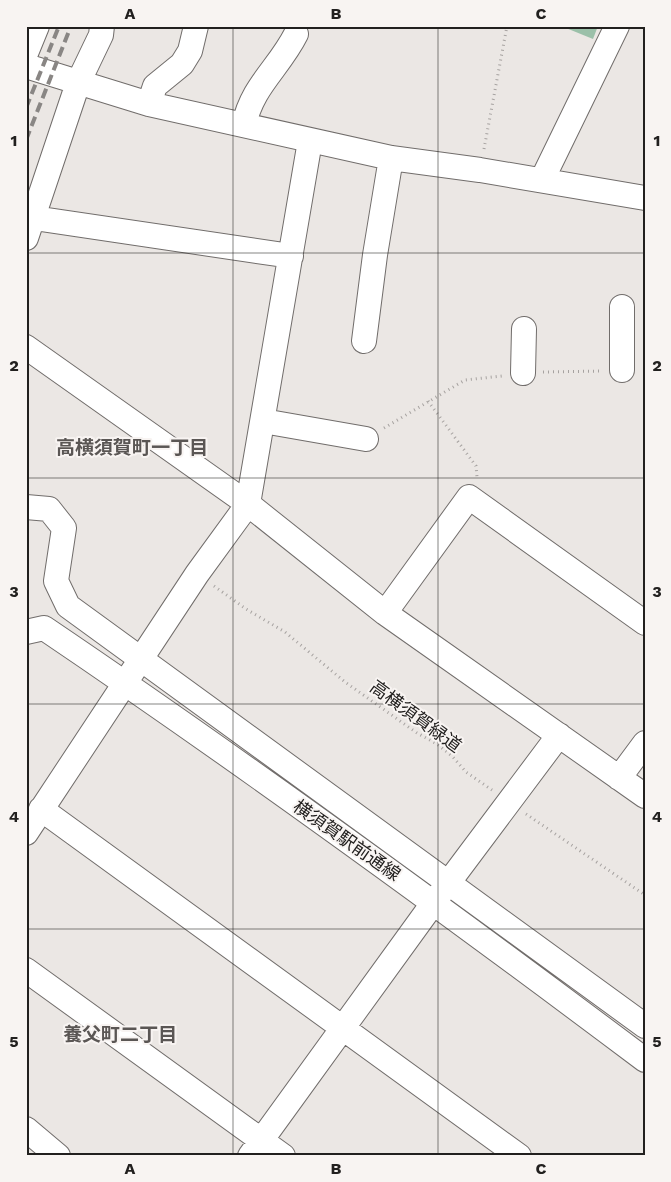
<svg xmlns="http://www.w3.org/2000/svg" width="671" height="1182" viewBox="0 0 671 1182" font-family="'Work Sans','Noto Sans JP',sans-serif">
<style>
.green{fill:#9bc0a9}
.lines{fill:none;stroke-linecap:round;stroke-linejoin:round}
.minor-casing{stroke:#716d6b;stroke-width:26}
.path{stroke:#a6a2a0;stroke-width:3;stroke-dasharray:1 4;stroke-linecap:butt}
.minor{stroke:#fff;stroke-width:24}
.rail{stroke:#898684;stroke-width:4;stroke-dasharray:10 5;stroke-linecap:butt}
.grid{fill:none;stroke:#22201f;stroke-width:1;stroke-opacity:0.55}
.labels{text-anchor:middle;dominant-baseline:central;stroke-width:4;stroke-linejoin:round;paint-order:stroke}
.street-label{font-size:18px;fill:#22201f;stroke:#f8f4f2}
.neighbourhood-label{font-size:19px;font-weight:bold;fill:#5a5654;stroke:#f8f4f2}
.neatline{fill:none;stroke:#22201f;stroke-width:2}
.grid-label{font-size:16px;text-anchor:middle;font-weight:bold;fill:#22201f}
</style>
<rect width="100%" height="100%" fill="#ebe7e4"/>
<!-- green -->
<path class="green" d="M 561,26 L 598,26 L 593,39 Z"/>
<g class="lines">
<!-- minor casing -->
<g class="minor-casing">
<path id="minor" d="M 26,53 L 37,26
M 26,66 L 149,104 L 391,158 L 480,170 L 645,198
M 149,104 L 155,86 L 182,64 L 190,51 L 196,26
M 244,125 C 252,86 279,68 296,34
M 542,180 L 617,26
M 34,218 L 291,256
M 26,238 L 78,83 L 101,35 L 102,26
M 364,341 L 375,255 L 391,158
M 26,347 L 248,504 L 385,613 L 645,796
M 622,370 L 622,307
M 523,373 L 524,329
M 263,421 L 366,439
M 26,507 L 49,509 L 64,528 L 56,581 L 68,606 L 645,1026
M 385,613 L 469,497 L 645,623
M 26,632 L 44,628 C 248,766 448,912 645,1060
M 619,778 L 645,743
M 41,809 L 519,1156
M 26,833 L 197,574 L 248,504 L 310,141
M 26,970 L 283,1156
M 26,1129 L 58,1156
M 250,1156 L 434,902 L 559,735"/>
</g>
<!-- path -->
<path class="path" d="M 484,149 L 507,26
M 543,372 L 602,371
M 428,401 L 476,466 L 477,477
M 384,428 L 465,380 L 502,376
M 214,586 L 246,609 L 285,632 L 345,682 L 417,733 L 437,744 L 453,757 L 466,772 L 492,790
M 526,814 L 645,895"/>
<!-- minor -->
<use href="#minor" class="minor"/>
<!-- rail -->
<path class="rail" d="M 26,108 L 59,26
M 26,140 L 71,26"/>
</g>
<!-- grid -->
<path class="grid" d="M 233,26 L 233,1156M 438,26 L 438,1156M 26,253 L 645,253M 26,478 L 645,478M 26,704 L 645,704M 26,929 L 645,929"/>
<g class="labels">
<!-- street labels -->
<g class="street-label">
<text transform="translate(416 716) rotate(36)">高横須賀緑道</text>
<text transform="translate(347 840) rotate(35)">横須賀駅前通線</text>
</g>
<!-- neighbourhood labels -->
<g class="neighbourhood-label">
<text x="132" y="447">高横須賀町一丁目</text>
<text x="120" y="1034">養父町二丁目</text>
</g>
</g>
<!-- border -->
<rect width="671" height="1182" fill="none" stroke="#f8f4f2" stroke-width="55"/>
<rect x="28" y="28" width="616" height="1126" class="neatline"/>
<g class="grid-label">
<text x="130" y="19">A</text>
<text x="336" y="19">B</text>
<text x="541" y="19">C</text>
<text x="14" y="146">1</text>
<text x="657" y="146">1</text>
<text x="14" y="371">2</text>
<text x="657" y="371">2</text>
<text x="14" y="597">3</text>
<text x="657" y="597">3</text>
<text x="14" y="822">4</text>
<text x="657" y="822">4</text>
<text x="14" y="1047">5</text>
<text x="657" y="1047">5</text>
<text x="130" y="1174">A</text>
<text x="336" y="1174">B</text>
<text x="541" y="1174">C</text>
</g>
</svg>
